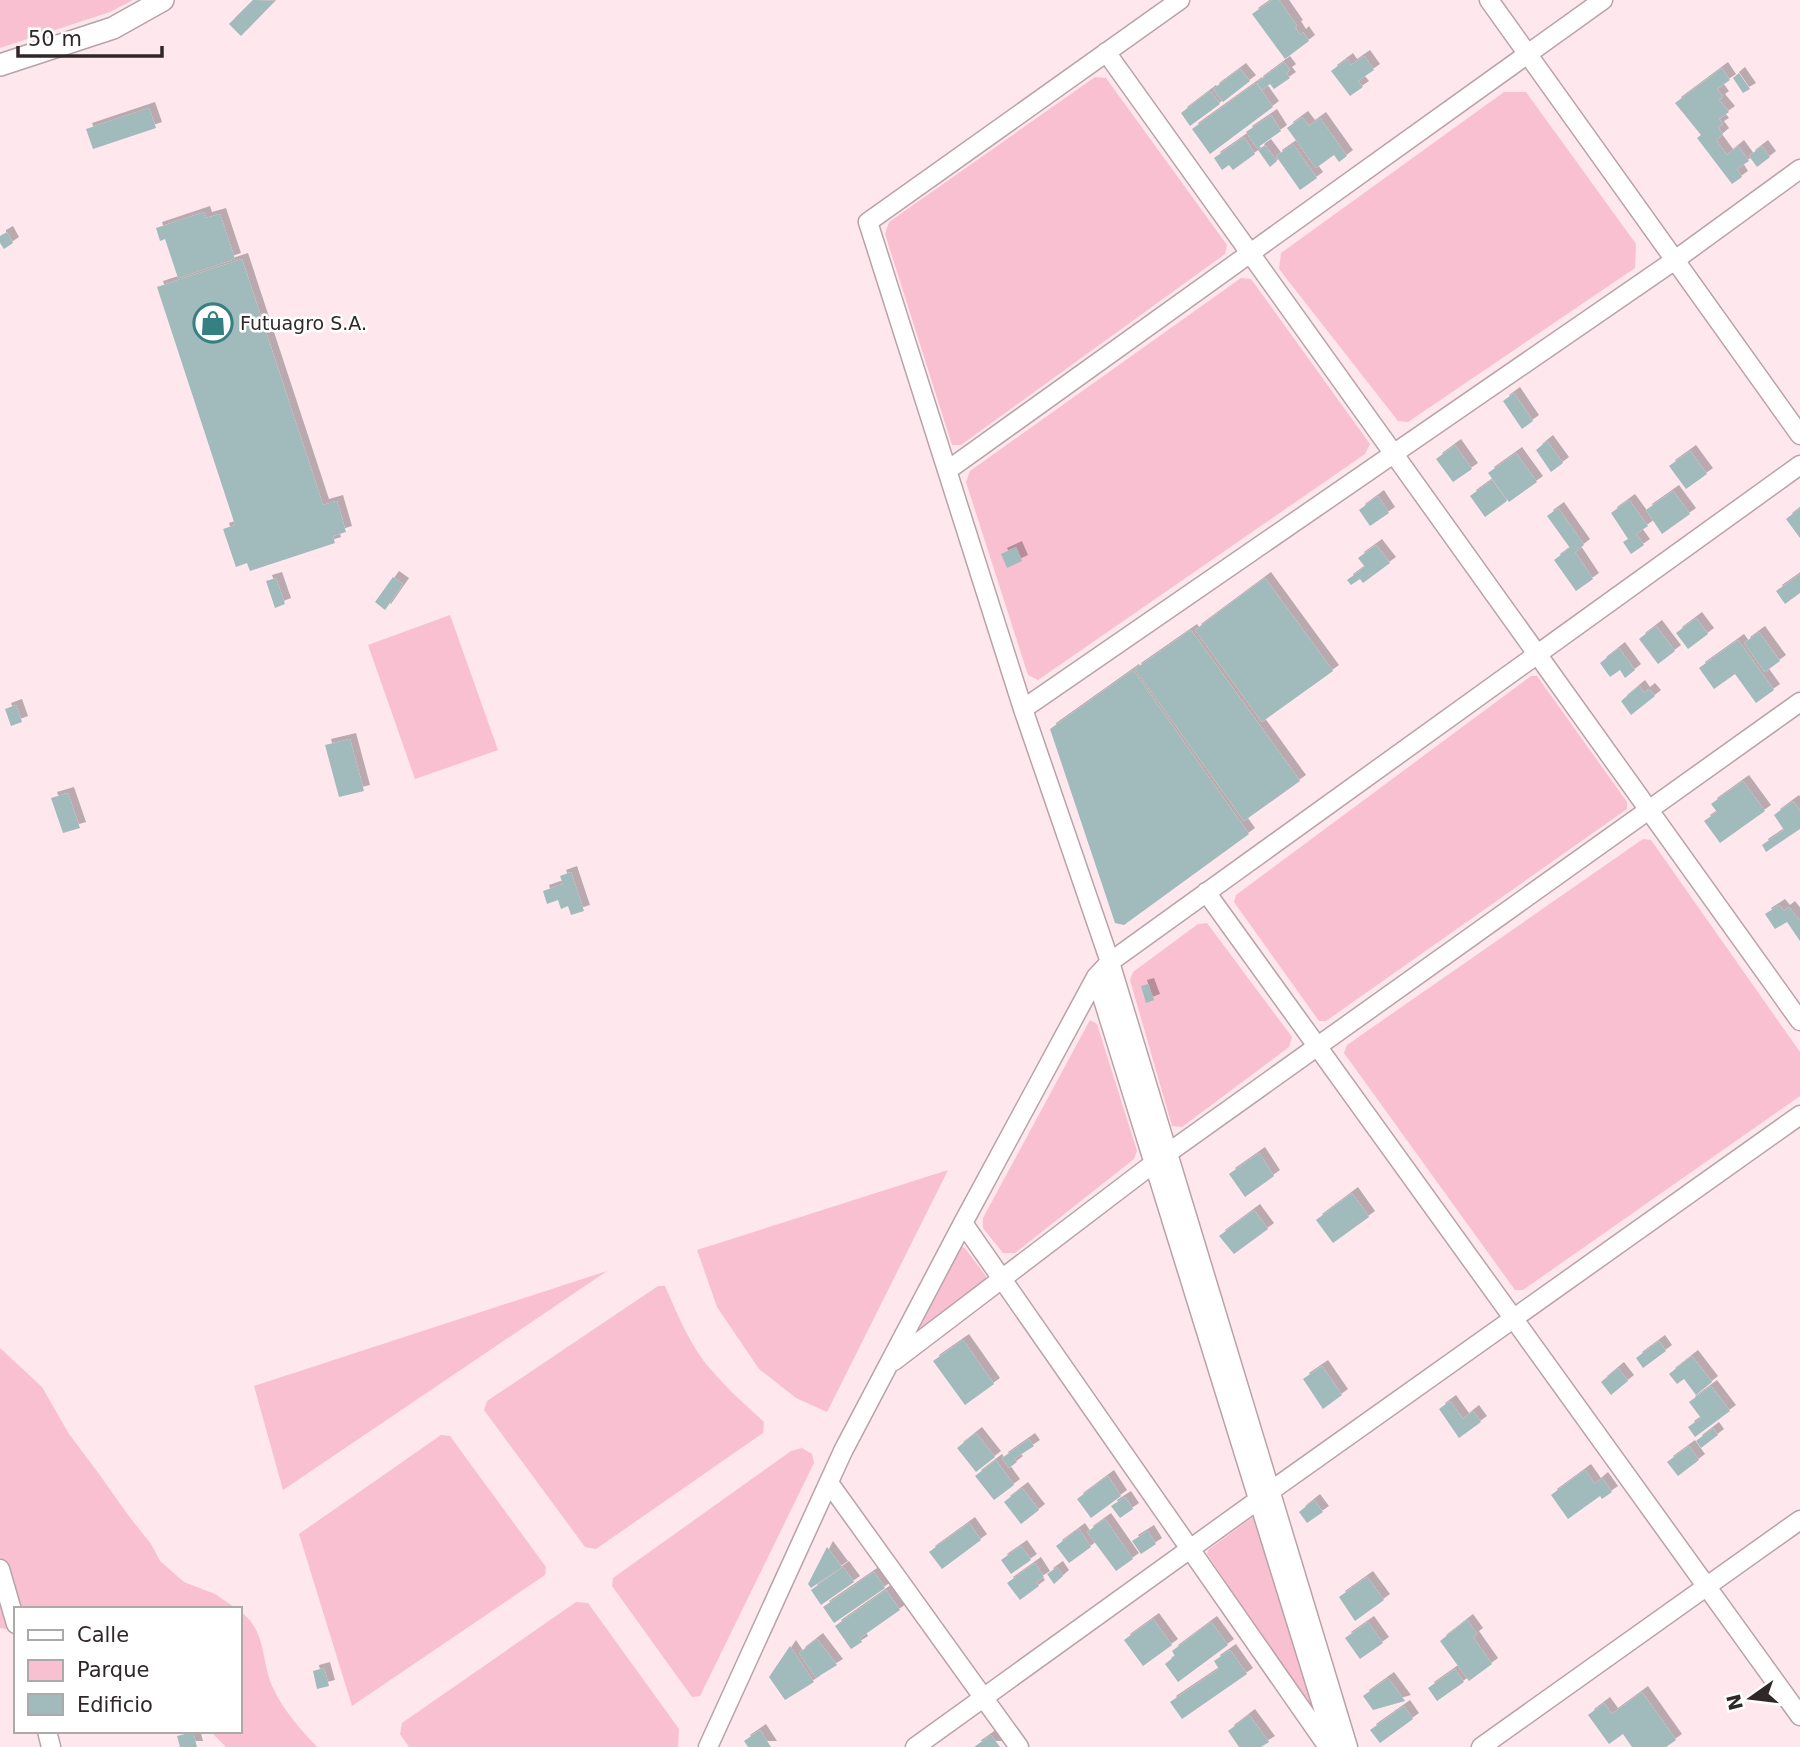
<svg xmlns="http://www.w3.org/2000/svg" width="1800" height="1747" viewBox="0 0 1800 1747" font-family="'DejaVu Sans',sans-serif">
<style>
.green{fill:#f9c0d1}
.building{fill:#a1babb;filter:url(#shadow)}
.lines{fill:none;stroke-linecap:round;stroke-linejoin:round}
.minor-casing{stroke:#b9a2a9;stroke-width:21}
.tertiary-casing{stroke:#b9a2a9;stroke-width:24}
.minor{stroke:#fff;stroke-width:18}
.tertiary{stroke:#fff;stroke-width:21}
.labels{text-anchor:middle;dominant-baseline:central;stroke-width:5;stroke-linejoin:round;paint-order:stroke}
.poi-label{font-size:19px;fill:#302729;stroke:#fff;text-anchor:start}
</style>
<defs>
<filter id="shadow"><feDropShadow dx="6" dy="-6" stdDeviation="0" flood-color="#0004"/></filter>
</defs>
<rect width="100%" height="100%" fill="#fee7ed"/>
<!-- green -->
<path class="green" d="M 0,0 L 133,0 L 110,12 L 0,48 Z
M 1095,77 L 1106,78 L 1227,245 L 1225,254 L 961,445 L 952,445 L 885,234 L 889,222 Z
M 1504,92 L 1526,92 L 1636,244 L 1635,268 L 1408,422 L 1398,421 L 1279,269 L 1281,253 Z
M 1241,278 L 1251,279 L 1370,444 L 1365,454 L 1038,680 L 1028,675 L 966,482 L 970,471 Z
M 450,615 L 498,750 L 415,779 L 368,645 Z
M 1531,676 L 1537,676 L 1627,802 L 1627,809 L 1326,1021 L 1319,1021 L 1234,902 L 1236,895 Z
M 1643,839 L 1651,840 L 1800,1052 L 1800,1096 L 1523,1290 L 1515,1290 L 1344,1053 L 1347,1045 Z
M 1207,923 L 1292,1037 L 1289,1047 L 1182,1127 L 1172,1126 L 1130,980 L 1133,972 L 1198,924 Z
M 1090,1020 L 1097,1024 L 1137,1151 L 1134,1159 L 1015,1253 L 1003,1253 L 983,1228 L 983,1218 Z
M 948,1170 L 827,1412 L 796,1398 L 759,1369 L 717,1307 L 697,1250 Z
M 964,1247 L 986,1276 L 986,1279 L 919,1329 L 961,1248 Z
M 607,1271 L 283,1490 L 254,1386 Z
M 658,1286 L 665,1286 C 676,1311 687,1338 703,1360 C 721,1383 742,1402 764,1422 L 763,1433 L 596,1549 L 585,1547 L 484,1410 L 487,1401 Z
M 0,1348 L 42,1387 L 69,1434 L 99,1474 L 128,1515 L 151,1544 L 160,1561 L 184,1582 L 215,1594 L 237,1609 L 16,1609 L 16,1631 L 0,1628 Z
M 441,1435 L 450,1436 L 546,1567 L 545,1575 L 352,1706 L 299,1534 Z
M 802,1448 L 812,1454 L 814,1463 L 700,1696 L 692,1697 L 612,1586 L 613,1578 L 791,1451 Z
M 1253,1517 L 1255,1518 L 1316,1713 L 1311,1709 L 1207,1554 L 1208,1550 Z
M 576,1602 L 588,1603 L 679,1729 L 678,1747 L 409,1747 L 400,1734 L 402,1723 Z
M 240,1611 C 268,1632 260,1662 274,1690 C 284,1711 301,1730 317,1747 L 226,1747 L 210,1731 L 240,1731 Z"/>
<!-- building -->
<path class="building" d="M 253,0 L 275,1 L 241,36 L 229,24 Z
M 1272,0 L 1279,0 L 1297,26 L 1295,27 L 1300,35 L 1303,32 L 1309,41 L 1285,59 L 1252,14 Z
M 1364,56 L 1374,70 L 1358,81 L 1363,87 L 1350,96 L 1331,71 L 1347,59 L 1351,65 Z
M 1284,62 L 1290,70 L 1286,73 L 1290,78 L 1274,89 L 1270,84 L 1262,90 L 1257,82 Z
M 1722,68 L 1730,80 L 1717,89 L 1723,97 L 1719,100 L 1729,112 L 1719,119 L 1723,124 L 1718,127 L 1723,134 L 1716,140 L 1727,155 L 1738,146 L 1749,161 L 1737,169 L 1742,177 L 1732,184 L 1697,138 L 1701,135 L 1675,103 Z
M 1240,69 L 1250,81 L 1223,102 L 1213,89 Z
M 1739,73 L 1750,89 L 1743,93 L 1733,78 Z
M 1256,83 L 1273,107 L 1210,154 L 1192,129 Z
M 1210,91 L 1220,104 L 1190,126 L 1181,113 Z
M 149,108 L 156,128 L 93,149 L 86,129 Z
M 1271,115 L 1281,131 L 1257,148 L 1246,132 Z
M 1302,117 L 1309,126 L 1320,118 L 1347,156 L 1339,162 L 1334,155 L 1316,168 L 1287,128 Z
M 1244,137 L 1255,154 L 1233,170 L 1229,165 L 1222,170 L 1214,158 Z
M 1293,144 L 1317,178 L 1300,190 L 1276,156 Z
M 1265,145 L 1277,161 L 1270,167 L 1258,150 Z
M 1762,146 L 1770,157 L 1757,167 L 1749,156 Z
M 204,212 L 206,218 L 220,214 L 235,259 L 178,278 L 165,239 L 160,241 L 156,228 Z
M 7,232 L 13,243 L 4,249 L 0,243 L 0,236 Z
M 242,259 L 323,505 L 337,501 L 346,532 L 333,536 L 335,543 L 250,571 L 247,563 L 236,567 L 223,529 L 235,525 L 157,287 Z
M 1514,393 L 1533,421 L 1522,429 L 1503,401 Z
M 1547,441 L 1563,463 L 1551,472 L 1536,450 Z
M 1455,445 L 1472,469 L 1453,482 L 1436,459 Z
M 1690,451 L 1707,474 L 1686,489 L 1669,466 Z
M 1516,453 L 1537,482 L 1509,502 L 1488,473 Z
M 1492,480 L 1507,501 L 1485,517 L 1470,496 Z
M 1673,491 L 1690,514 L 1662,534 L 1646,510 Z
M 1378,496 L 1389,513 L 1370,526 L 1359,510 Z
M 1629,500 L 1648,526 L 1636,534 L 1644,545 L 1631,554 L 1623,542 L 1628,539 L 1611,513 Z
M 1558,508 L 1584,545 L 1575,552 L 1593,579 L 1576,591 L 1554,560 L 1570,548 L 1547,516 Z
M 1800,508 L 1800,538 L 1786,519 Z
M 1376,545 L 1390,563 L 1363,583 L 1360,579 L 1351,585 L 1347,580 L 1365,567 L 1358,558 Z
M 1016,547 L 1022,561 L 1007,568 L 1001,554 Z
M 1800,574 L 1800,593 L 1785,604 L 1776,591 Z
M 393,577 L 403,584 L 385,610 L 375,602 Z
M 276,578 L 285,604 L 275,608 L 266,581 Z
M 1265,578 L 1333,671 L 1262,722 L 1195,630 Z
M 1696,618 L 1708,634 L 1688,649 L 1676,633 Z
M 1656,626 L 1675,651 L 1658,664 L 1639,639 Z
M 1191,630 L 1300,781 L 1244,821 L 1135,669 Z
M 1759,632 L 1780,661 L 1765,672 L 1744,643 Z
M 1738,640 L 1774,690 L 1756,703 L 1735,674 L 1714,689 L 1699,668 Z
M 1619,648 L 1635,670 L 1625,678 L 1620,670 L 1610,677 L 1600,663 Z
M 1133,670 L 1249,834 L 1124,925 L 1115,923 L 1050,729 Z
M 1639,686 L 1644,693 L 1649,689 L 1655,696 L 1631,715 L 1621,701 Z
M 16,705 L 22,722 L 11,726 L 5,709 Z
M 350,739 L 364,791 L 339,797 L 325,745 Z
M 1743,781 L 1765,811 L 1720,843 L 1704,821 L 1717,812 L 1711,804 Z
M 68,793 L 80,828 L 63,833 L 51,798 Z
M 1793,801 L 1800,811 L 1800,829 L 1766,852 L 1762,845 L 1784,830 L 1774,815 Z
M 571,872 L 584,911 L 571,915 L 568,906 L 561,909 L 558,900 L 547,904 L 543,891 L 563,884 L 560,876 Z
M 1779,905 L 1784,911 L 1789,907 L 1800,921 L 1800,941 L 1787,922 L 1775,929 L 1765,914 Z
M 1148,984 L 1154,1000 L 1146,1003 L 1141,986 Z
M 1259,1153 L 1274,1176 L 1245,1197 L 1229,1174 Z
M 1352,1193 L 1369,1217 L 1333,1243 L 1316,1220 Z
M 1254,1210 L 1268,1229 L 1234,1254 L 1219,1236 Z
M 963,1340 L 994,1384 L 965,1405 L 933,1361 Z
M 1659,1341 L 1666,1351 L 1643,1368 L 1636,1358 Z
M 1692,1356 L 1712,1382 L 1696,1395 L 1684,1379 L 1677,1384 L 1669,1374 Z
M 1322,1366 L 1342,1395 L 1323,1409 L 1303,1379 Z
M 1618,1368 L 1628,1381 L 1611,1395 L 1601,1382 Z
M 1711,1386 L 1730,1411 L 1695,1437 L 1688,1427 L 1701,1418 L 1689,1402 Z
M 1450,1401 L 1463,1419 L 1473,1411 L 1481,1422 L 1459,1438 L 1439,1409 Z
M 1713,1428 L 1718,1435 L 1701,1448 L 1696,1441 Z
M 976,1433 L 995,1457 L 976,1472 L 957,1448 Z
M 1029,1439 L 1034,1446 L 1014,1459 L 1017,1462 L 1009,1468 L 1002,1458 Z
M 1689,1446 L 1699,1460 L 1678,1476 L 1667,1462 Z
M 996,1460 L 1014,1485 L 994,1500 L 975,1476 Z
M 1585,1470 L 1595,1484 L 1602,1478 L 1612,1492 L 1602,1499 L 1600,1496 L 1568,1519 L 1551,1495 Z
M 1108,1476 L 1121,1496 L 1091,1518 L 1077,1499 Z
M 1022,1488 L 1039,1510 L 1021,1524 L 1004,1502 Z
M 1125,1497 L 1133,1509 L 1120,1518 L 1111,1506 Z
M 1314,1500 L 1323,1512 L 1307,1523 L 1299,1512 Z
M 1105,1519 L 1133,1559 L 1116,1571 L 1087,1532 Z
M 969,1523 L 981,1540 L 942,1569 L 929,1552 Z
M 1079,1529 L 1091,1547 L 1069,1563 L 1056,1546 Z
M 1148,1531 L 1156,1544 L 1141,1554 L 1132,1541 Z
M 1021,1546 L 1031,1560 L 1011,1574 L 1001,1560 Z
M 827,1547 L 842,1567 L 811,1588 L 808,1584 Z
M 1035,1563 L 1044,1577 L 1036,1582 L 1039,1586 L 1020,1600 L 1007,1583 Z
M 843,1567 L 854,1582 L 821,1605 L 811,1590 Z
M 1057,1567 L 1063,1576 L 1054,1584 L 1047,1574 Z
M 874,1572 L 885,1588 L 834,1623 L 823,1607 Z
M 1367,1577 L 1384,1600 L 1355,1621 L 1339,1597 Z
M 886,1590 L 900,1610 L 860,1638 L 862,1642 L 851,1649 L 835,1626 Z
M 1153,1619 L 1172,1645 L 1143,1666 L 1124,1640 Z
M 1467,1620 L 1477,1634 L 1473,1637 L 1492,1664 L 1469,1681 L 1440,1641 Z
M 1211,1622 L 1228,1645 L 1178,1682 L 1165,1664 L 1175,1656 L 1172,1651 Z
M 1368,1622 L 1383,1643 L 1360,1659 L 1345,1638 Z
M 817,1639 L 837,1665 L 816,1678 L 799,1653 Z
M 790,1646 L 814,1682 L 785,1700 L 769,1677 Z
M 1230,1650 L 1247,1674 L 1182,1719 L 1170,1702 L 1219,1669 L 1214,1661 Z
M 324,1668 L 329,1686 L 317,1689 L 313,1671 Z
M 1455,1669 L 1464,1682 L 1437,1701 L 1428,1688 Z
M 1388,1678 L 1405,1701 L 1373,1710 L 1363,1696 Z
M 1642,1692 L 1676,1740 L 1666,1747 L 1632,1747 L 1623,1734 L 1609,1744 L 1588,1715 L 1604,1703 L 1612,1714 Z
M 1404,1706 L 1413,1719 L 1380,1743 L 1370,1730 Z
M 1249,1715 L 1269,1742 L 1261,1747 L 1239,1747 L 1228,1731 Z
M 760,1730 L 771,1747 L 748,1747 L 744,1741 Z
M 193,1732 L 197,1747 L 180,1747 L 177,1736 Z
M 991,1735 L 1000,1747 L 974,1747 Z"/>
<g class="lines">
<!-- minor casing -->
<g class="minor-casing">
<path id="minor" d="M 1180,0 L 868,222 L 1023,709 L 1110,962 L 1348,1747
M 1489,0 L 1800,435
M 1106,52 L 1800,1021
M 948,470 L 1603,0
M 1023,709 L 1675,260 L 1800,169
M 1206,892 L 1800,1716
M 1096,977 L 1335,1747
M 963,1223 L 1328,1747
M 894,1361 L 1154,1163 L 1800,702
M 829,1483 L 1019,1747
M 0,1569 L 16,1624
M 47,1731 L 51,1747
M 708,1747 L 843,1451 L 963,1223 L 1096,977 L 1110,962 L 1800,465
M 915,1747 L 1258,1500 L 1800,1115
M 1481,1747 L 1800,1520"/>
</g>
<!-- tertiary casing -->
<g class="tertiary-casing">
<path id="tertiary" d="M 0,65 L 113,28 L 163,0"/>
</g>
<!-- minor -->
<use href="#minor" class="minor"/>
<!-- tertiary -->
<use href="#tertiary" class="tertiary"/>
</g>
<!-- icons -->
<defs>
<g id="shop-ring" transform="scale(2.0125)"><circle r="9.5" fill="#fff" stroke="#367f82" stroke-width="1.5"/><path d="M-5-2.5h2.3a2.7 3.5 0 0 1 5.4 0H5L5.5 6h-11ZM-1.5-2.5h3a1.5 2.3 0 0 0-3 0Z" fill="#367f82"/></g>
</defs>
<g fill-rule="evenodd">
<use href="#shop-ring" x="213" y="323"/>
</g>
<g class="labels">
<!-- poi labels -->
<g class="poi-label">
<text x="240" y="323">Futuagro S.A.</text>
</g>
</g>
<!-- legend -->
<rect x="14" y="1607" width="228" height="126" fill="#ffffff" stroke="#aca9a9" stroke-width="2"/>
<rect x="28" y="1630" width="35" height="10" fill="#ffffff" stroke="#aca9a9" stroke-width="2"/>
<text x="77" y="1642" font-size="21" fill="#302729">Calle</text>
<rect x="28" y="1660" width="35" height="21" fill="#f9c0d1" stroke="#aca9a9" stroke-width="2"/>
<text x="77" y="1677" font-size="21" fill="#302729">Parque</text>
<rect x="28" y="1694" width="35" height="21" fill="#a1babb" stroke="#aca9a9" stroke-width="2"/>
<text x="77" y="1712" font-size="21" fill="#302729">Edificio</text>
<!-- north arrow -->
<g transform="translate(1751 1698) rotate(256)" stroke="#ffffff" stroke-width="5" paint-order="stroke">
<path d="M0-5L12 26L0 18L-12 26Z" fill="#302729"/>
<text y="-10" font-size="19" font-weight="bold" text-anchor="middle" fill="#302729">N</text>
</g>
<!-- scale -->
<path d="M18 46v10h144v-10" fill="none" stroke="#302729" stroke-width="3.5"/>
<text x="28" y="46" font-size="21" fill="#302729" stroke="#ffffff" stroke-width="5" paint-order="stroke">50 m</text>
</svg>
